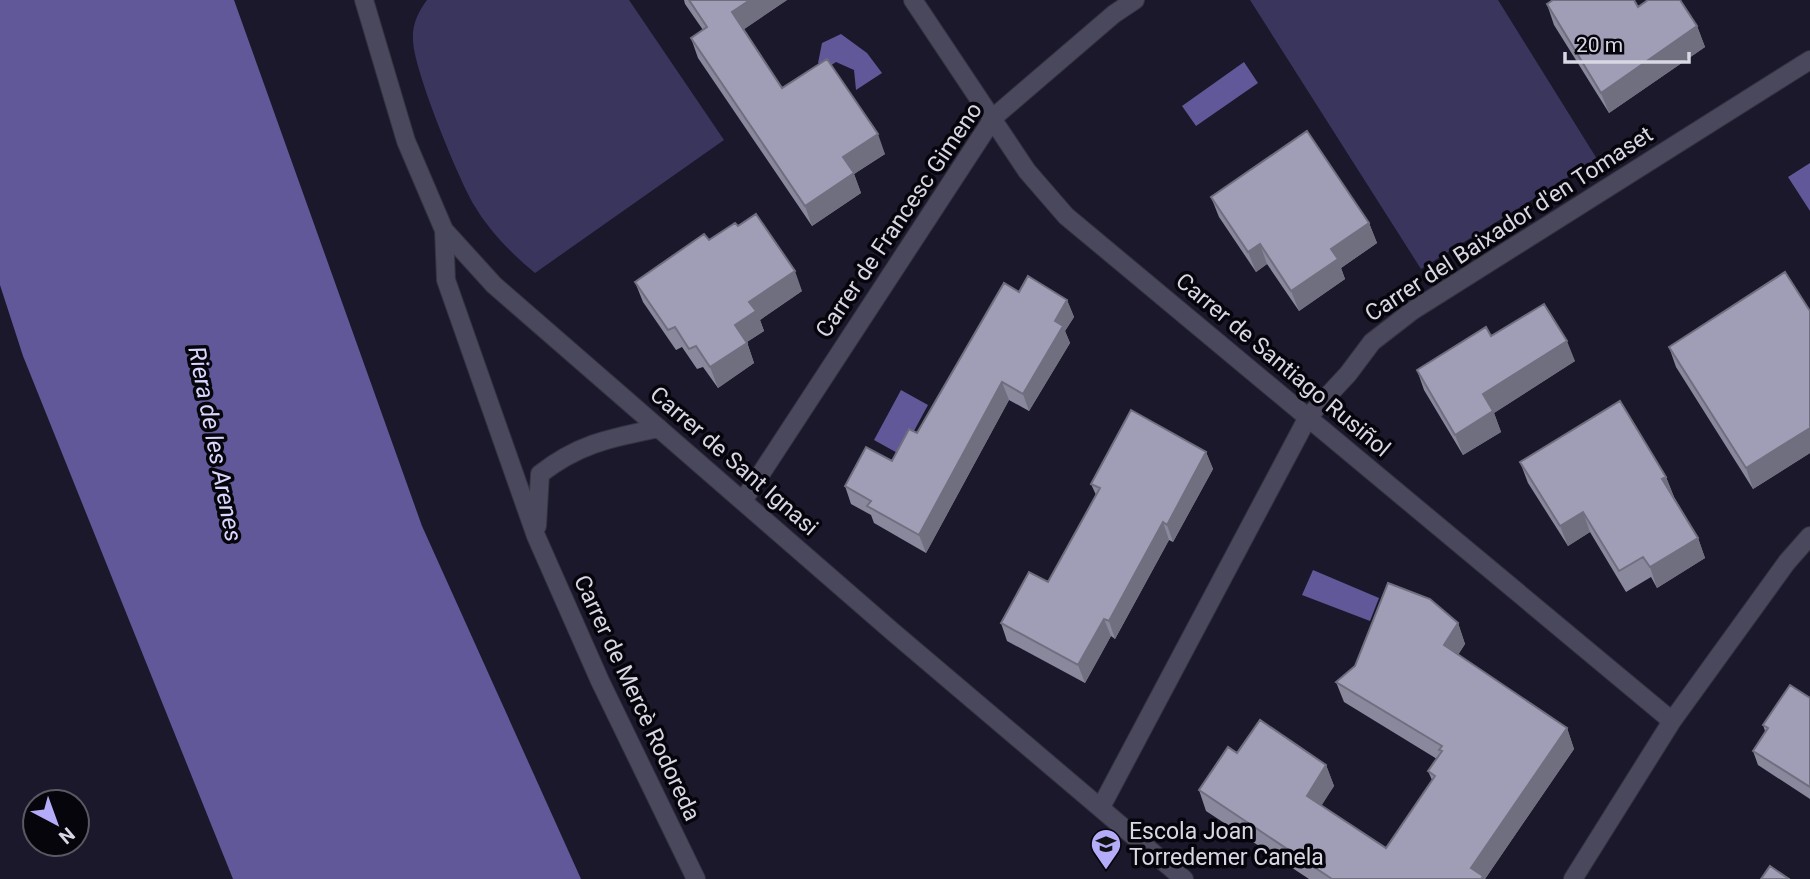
<svg xmlns="http://www.w3.org/2000/svg" width="1810" height="879" viewBox="0 0 1810 879" font-family="Roboto,sans-serif">
<style>
.green{fill:#3a355d}
.water{fill:#605898}
.lines{fill:none;stroke-linecap:round;stroke-linejoin:round}
.minor-casing{stroke:#343240;stroke-width:20}
.minor{stroke:#49485c;stroke-width:18}
.wall{fill:#8a889d}
.shaded-wall{fill:#706f7f}
.building{fill:#a09eb6;stroke:#706f7f;stroke-width:2}
.labels{text-anchor:middle;dominant-baseline:central;stroke-width:7;stroke-linejoin:round;paint-order:stroke}
.street-label{font-size:23px;fill:#d8d7e4;stroke:#06050c}
.poi-label{font-size:23px;fill:#d8d7e4;stroke:#06050c;text-anchor:start}
.water-label{font-size:24px;font-style:italic;fill:#dad7fe;stroke:#06050c}
</style>
<rect width="100%" height="100%" fill="#1a182a"/>
<!-- green -->
<path class="green" d="M 427,0 L 629,0 L 724,140 L 535,273 C 511,253 490,232 474,205 C 458,178 413,68 413,40 C 412,25 418,12 427,0 Z
M 1250,0 L 1498,0 L 1597,159 L 1421,269 Z"/>
<!-- water -->
<path class="water" d="M 0,0 L 234,0 L 422,526 L 581,879 L 233,879 L 23,356 L 0,285 Z
M 841,34 L 867,53 L 882,73 L 856,90 L 854,70 L 836,62 L 830,66 L 818,63 L 822,43 Z
M 1244,62 L 1258,83 L 1196,126 L 1182,106 Z
M 1810,163 L 1810,211 L 1788,177 Z
M 901,390 L 928,405 L 901,455 L 874,440 Z
M 1313,570 L 1379,598 L 1370,621 L 1302,595 Z"/>
<g class="lines">
<!-- minor casing -->
<g class="minor-casing">
<path id="minor" d="M 364,0 L 406,141 L 444,230 L 494,285 L 893,632 L 1184,879
M 913,0 L 1027,171 L 1066,216 L 1672,721
M 444,230 L 446,280 L 536,536 L 600,681 L 696,879
M 743,501 L 994,117 L 1114,14 L 1135,0
M 537,526 L 540,474 C 580,443 611,438 659,428
M 1101,807 L 1308,417 L 1348,374 L 1372,342 L 1412,311 L 1810,60
M 1573,879 L 1672,721 L 1787,562 L 1810,536"/>
</g>
<!-- minor -->
<use href="#minor" class="minor"/>
</g>
<!-- wall -->
<path class="wall" d="M 684,0 L 787,0 L 744,29 L 782,88 L 885,154 L 854,174 L 861,193 L 812,226 L 698,58 L 691,38 L 703,30 L 685,4 Z
M 1547,4 L 1638,7 L 1697,26 L 1705,47 L 1609,113 L 1554,25 Z
M 1211,197 L 1369,223 L 1377,243 L 1341,268 L 1345,279 L 1299,311 L 1267,264 L 1256,272 L 1219,217 Z
M 709,240 L 802,291 L 760,320 L 764,331 L 747,342 L 754,363 L 718,388 L 703,367 L 697,369 L 682,347 L 676,350 L 643,302 L 635,282 Z
M 1019,292 L 1067,300 L 1074,317 L 1065,331 L 1070,343 L 1029,411 L 1009,400 L 926,553 L 874,523 L 871,515 L 851,504 L 845,486 L 892,461 L 917,433 Z
M 1810,311 L 1810,453 L 1753,489 L 1676,367 L 1669,347 Z
M 1491,336 L 1575,361 L 1494,413 L 1501,432 L 1463,455 L 1424,390 L 1417,370 Z
M 1206,452 L 1213,469 L 1173,542 L 1169,540 L 1115,639 L 1111,636 L 1085,683 L 1007,641 L 1001,623 L 1048,582 L 1096,495 L 1091,484 Z
M 1520,462 L 1666,477 L 1674,497 L 1698,538 L 1705,558 L 1657,588 L 1651,577 L 1626,592 L 1590,532 L 1568,546 L 1528,483 Z
M 1458,623 L 1465,644 L 1458,655 L 1567,728 L 1574,749 L 1485,879 L 1309,879 L 1206,811 L 1199,790 L 1237,753 L 1326,765 L 1334,786 L 1321,805 L 1386,848 L 1432,780 L 1428,771 L 1437,759 L 1344,702 L 1336,682 Z
M 1810,698 L 1810,799 L 1758,765 L 1753,751 L 1765,731 L 1763,725 Z"/>
<!-- shaded-wall -->
<path class="shaded-wall" d="M 750,0 L 787,0 L 740,32 L 732,12 Z
M 1697,26 L 1705,47 L 1609,113 L 1601,93 Z
M 878,134 L 885,154 L 854,174 L 861,193 L 812,226 L 805,206 L 843,157 Z
M 1369,223 L 1377,243 L 1341,268 L 1345,279 L 1299,311 L 1291,291 L 1331,249 Z
M 1260,244 L 1267,264 L 1256,272 L 1248,252 Z
M 795,271 L 802,291 L 760,320 L 764,331 L 742,345 L 735,325 L 749,302 Z
M 1067,300 L 1074,317 L 1065,331 L 1070,343 L 1029,411 L 1023,394 L 1055,321 Z
M 1567,341 L 1575,361 L 1494,413 L 1501,432 L 1463,455 L 1455,435 L 1483,394 Z
M 747,343 L 754,363 L 718,388 L 710,367 Z
M 1002,382 L 1009,400 L 926,553 L 919,535 Z
M 1810,428 L 1810,453 L 1753,489 L 1746,468 Z
M 1206,452 L 1213,469 L 1173,542 L 1167,525 Z
M 1666,477 L 1674,497 L 1662,479 Z
M 1583,512 L 1590,532 L 1568,546 L 1560,526 Z
M 1163,522 L 1169,540 L 1115,639 L 1109,621 Z
M 1698,538 L 1705,558 L 1657,588 L 1650,567 Z
M 1104,619 L 1111,636 L 1085,683 L 1078,665 Z
M 1458,623 L 1465,644 L 1451,665 L 1444,645 Z
M 1567,728 L 1574,749 L 1485,879 L 1475,879 L 1471,868 Z
M 1326,765 L 1334,786 L 1315,816 L 1307,796 Z"/>
<!-- building -->
<path class="building" d="M 689,0 L 750,0 L 732,12 L 782,88 L 827,59 L 878,134 L 843,157 L 854,173 L 805,206 L 691,38 L 707,27 Z
M 1553,0 L 1634,0 L 1638,7 L 1648,0 L 1680,0 L 1697,26 L 1601,93 L 1547,4 Z
M 1307,131 L 1369,223 L 1331,249 L 1338,259 L 1291,291 L 1260,244 L 1248,252 L 1211,197 Z
M 756,214 L 795,271 L 749,302 L 756,311 L 735,325 L 747,343 L 710,367 L 696,346 L 689,349 L 675,327 L 668,330 L 635,282 L 704,234 L 709,240 L 735,223 L 738,226 Z
M 1785,272 L 1810,311 L 1810,428 L 1746,468 L 1669,347 Z
M 1028,276 L 1067,300 L 1055,321 L 1063,326 L 1023,394 L 1002,382 L 919,535 L 867,506 L 871,501 L 845,486 L 866,447 L 892,461 L 909,429 L 917,433 L 1004,283 L 1019,292 Z
M 1544,304 L 1567,341 L 1483,394 L 1493,411 L 1455,435 L 1417,370 L 1486,327 L 1491,336 Z
M 1620,401 L 1666,477 L 1662,479 L 1698,538 L 1650,567 L 1643,557 L 1619,571 L 1583,512 L 1560,526 L 1520,462 Z
M 1131,410 L 1206,452 L 1167,525 L 1163,522 L 1109,621 L 1104,619 L 1078,665 L 1001,623 L 1029,572 L 1048,582 L 1100,488 L 1091,484 Z
M 1388,583 L 1430,599 L 1458,623 L 1444,645 L 1567,728 L 1471,868 L 1483,876 L 1481,879 L 1332,879 L 1199,790 L 1228,747 L 1237,753 L 1260,720 L 1326,765 L 1307,796 L 1386,848 L 1435,776 L 1428,771 L 1442,751 L 1439,750 L 1442,746 L 1336,682 L 1355,666 Z
M 1790,685 L 1810,698 L 1810,787 L 1753,751 L 1768,728 L 1763,725 Z
M 1770,866 L 1789,879 L 1761,879 Z"/>
<!-- icons -->
<defs>
<g id="school-pin" transform="scale(1.575)"><path d="M0 17L-7.5 6A9.5 9.5 0 1 1 7.5 6Z" fill="#b4acf9" stroke="#06050c"/><path d="M0-5L7-2L0 1L-7-2ZM-4 1L0 2.5L4 1V4Q0 6-4 4Z" fill="#111"/></g>
</defs>
<g fill-rule="evenodd">
<use href="#school-pin" x="1106" y="844"/>
</g>
<g class="labels">
<!-- street labels -->
<g class="street-label">
<text transform="translate(899 220) rotate(-56)">Carrer de Francesc Gimeno</text>
<text transform="translate(1509 224) rotate(-33)">Carrer del Baixador d'en Tomaset</text>
<text transform="translate(1283 365) rotate(40)">Carrer de Santiago Rusiñol</text>
<text transform="translate(734 461) rotate(41)">Carrer de Sant Ignasi</text>
<text transform="translate(637 698) rotate(65)">Carrer de Mercè Rodoreda</text>
</g>
<!-- poi labels -->
<g class="poi-label">
<text x="1129" y="831">Escola Joan<tspan x="1129" dy="26">Torredemer Canela</tspan></text>
</g>
<!-- water labels -->
<g class="water-label">
<text transform="translate(215 444) rotate(79)">Riera de les Arenes</text>
</g>
</g>
<!-- north arrow -->
<g transform="translate(56 823) rotate(139)"><circle r="33" fill="#06050c" stroke="#5a5962" stroke-width="2"/>
<path d="M0-5L12 26L0 18L-12 26Z" fill="#b4acf9"/>
<text y="-10" font-size="19" font-weight="bold" text-anchor="middle" fill="#d8d7e4">N</text>
</g>
<!-- scale -->
<path d="M1565 52v10h124v-10" fill="none" stroke="#d8d7e4" stroke-width="3.5"/>
<text x="1576" y="52" font-size="21" fill="#d8d7e4" stroke="#06050c" stroke-width="5" paint-order="stroke">20 m</text>
</svg>
